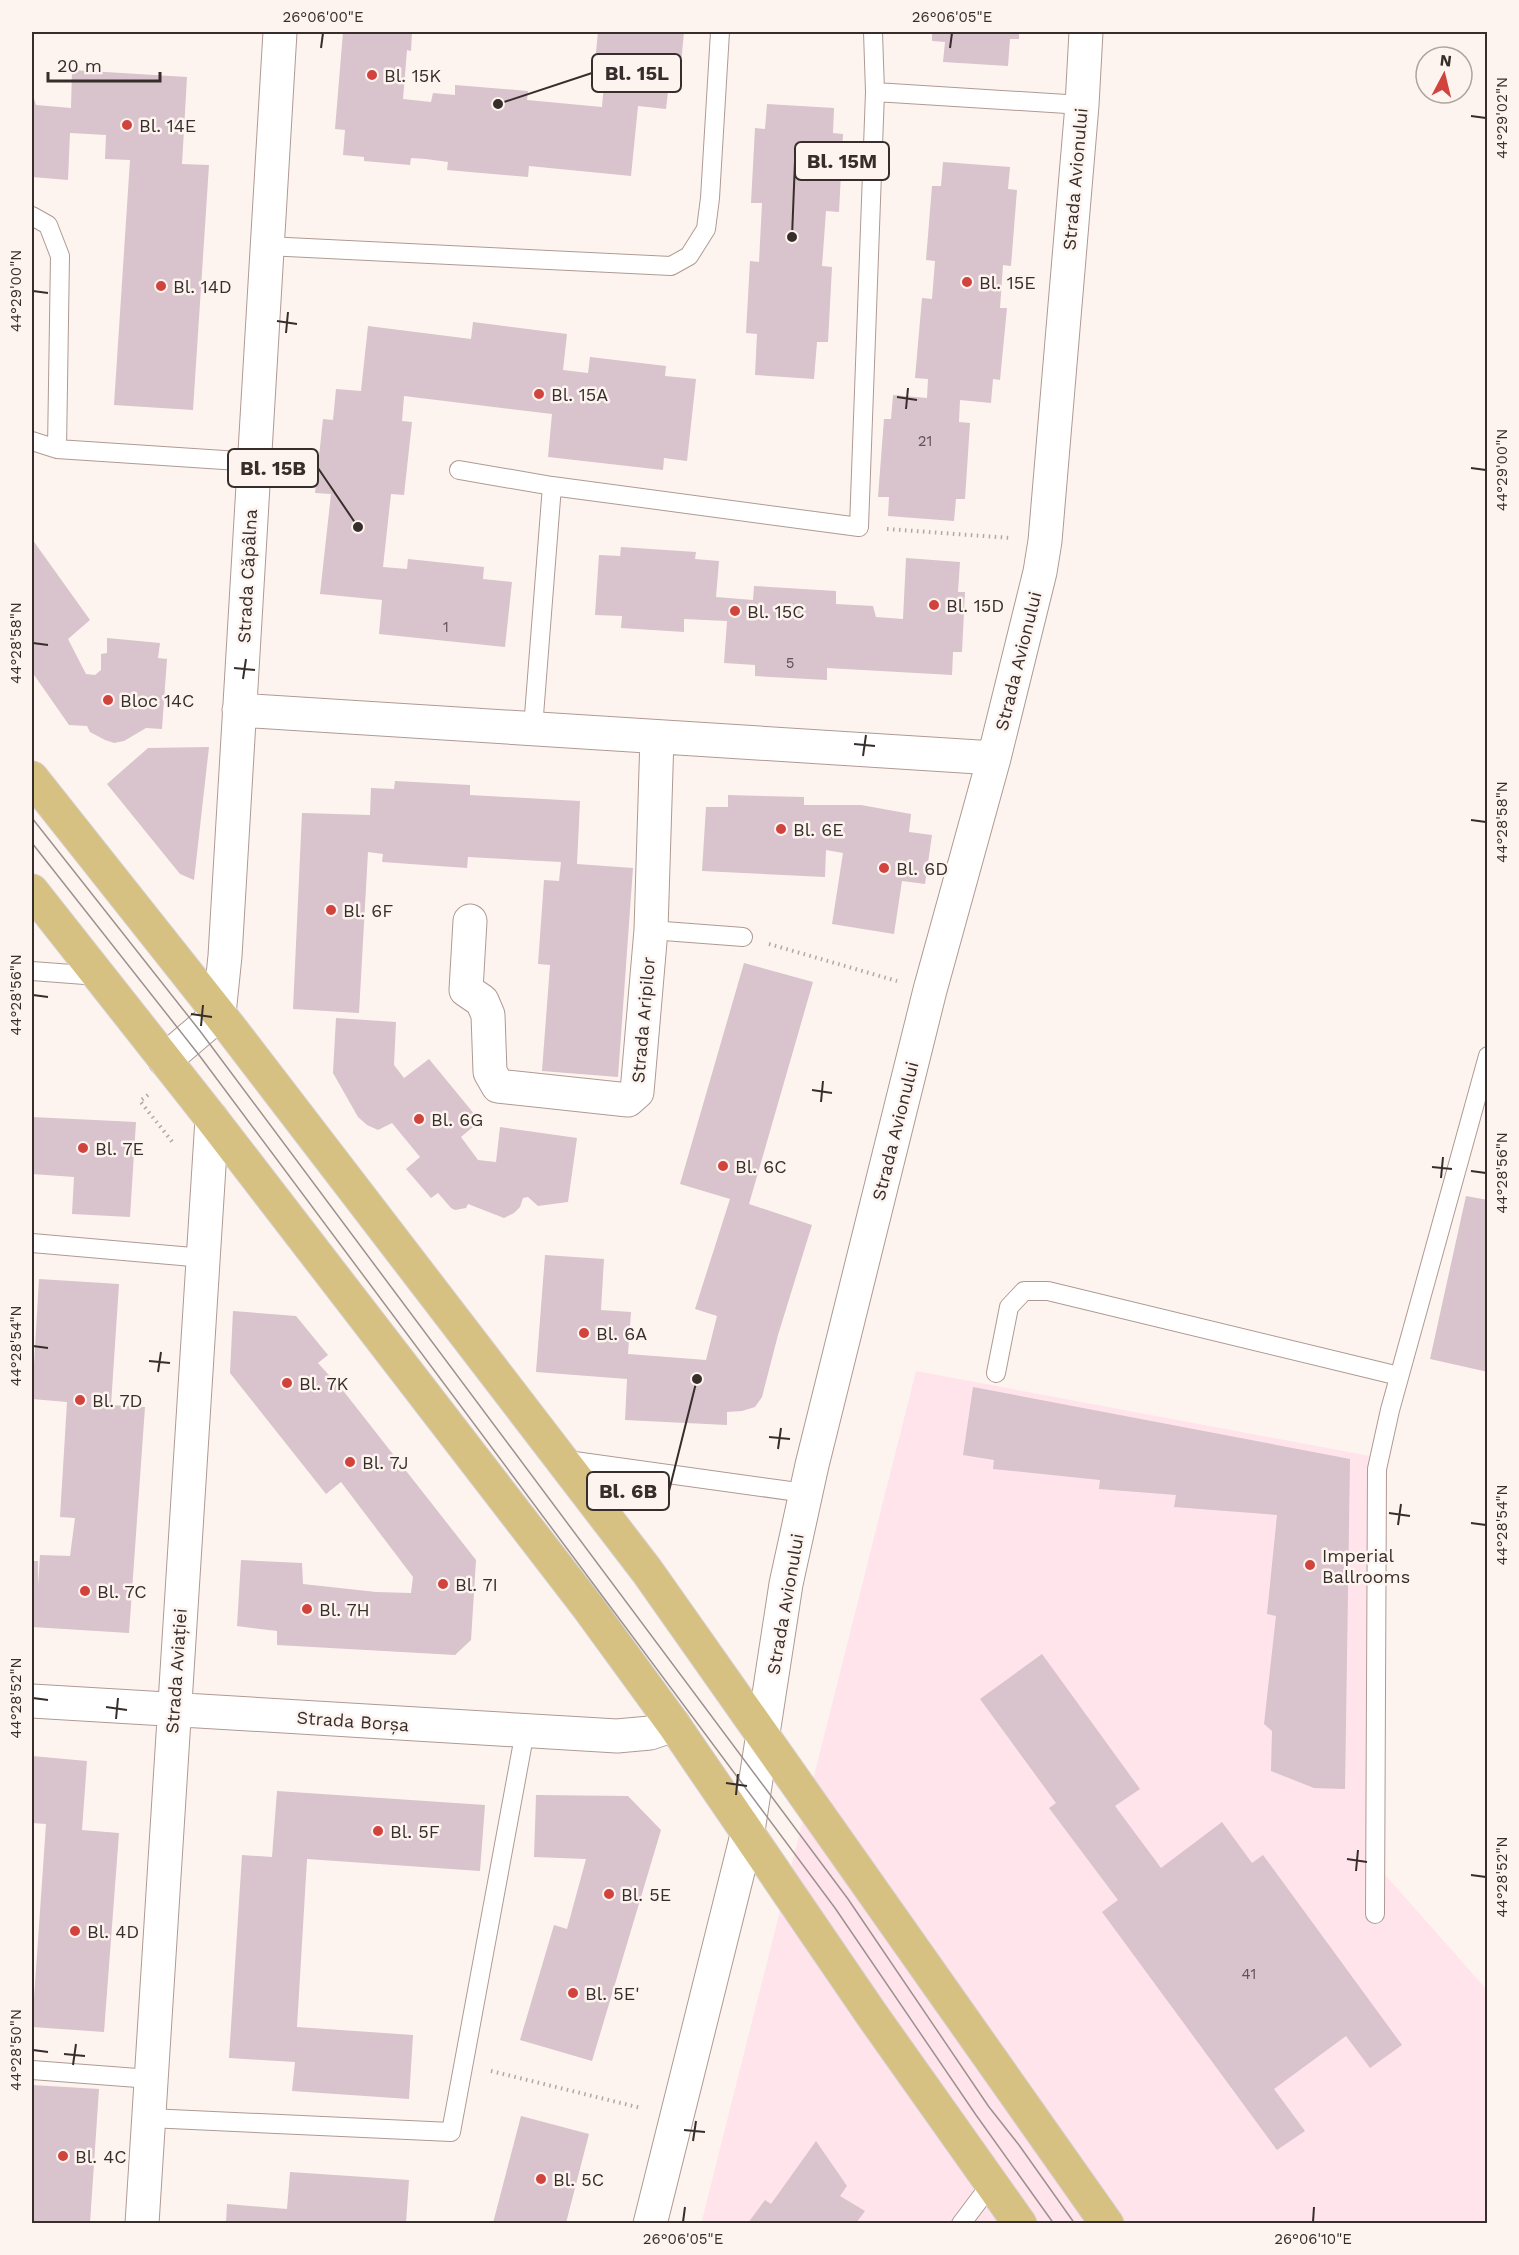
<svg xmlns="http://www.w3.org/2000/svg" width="1519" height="2255" viewBox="0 0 1519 2255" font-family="'Work Sans',sans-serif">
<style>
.commercial{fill:#ffe4eb}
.building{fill:#d9c3cc}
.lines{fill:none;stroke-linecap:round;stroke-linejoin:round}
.lane-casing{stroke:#af9a92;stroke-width:20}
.street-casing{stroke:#af9a92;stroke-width:35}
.primary-casing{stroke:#d3d1d0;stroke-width:35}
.path{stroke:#b1a8a5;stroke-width:4;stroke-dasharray:1.5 4.5;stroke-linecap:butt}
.lane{stroke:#fff;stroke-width:18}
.street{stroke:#fff;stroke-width:33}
.primary{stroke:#d6c182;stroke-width:33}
.tram{stroke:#9b928f;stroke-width:1.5}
.ticks{fill:none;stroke:#372e2b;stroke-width:2}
.poi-dot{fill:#d1433d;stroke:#fdf4f0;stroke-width:2}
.labels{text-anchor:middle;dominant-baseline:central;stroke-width:5;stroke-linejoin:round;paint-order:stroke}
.number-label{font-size:15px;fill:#605353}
.poi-label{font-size:18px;fill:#372e2b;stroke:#fdf4f0;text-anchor:start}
.street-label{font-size:18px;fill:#372e2b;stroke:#fdf4f0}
.leader{fill:none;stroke:#372e2b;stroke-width:2}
.callout-dot{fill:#372e2b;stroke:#fdf4f0;stroke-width:2}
.callout{fill:#fdf4f0;stroke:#372e2b;stroke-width:2}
.callout-label{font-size:20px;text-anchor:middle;font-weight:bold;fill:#372e2b}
.neatline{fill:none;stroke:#372e2b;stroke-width:2}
.ticks-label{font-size:15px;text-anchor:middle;fill:#372e2b}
</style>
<rect width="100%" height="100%" fill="#fdf4f0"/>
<!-- commercial -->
<path class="commercial" d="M 916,1371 L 1386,1459 L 1380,1869 L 1487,1990 L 1487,2223 L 701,2224 Z"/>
<!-- building -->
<path class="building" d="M 343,32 L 412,32 L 411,51 L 407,50 L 403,99 L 431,102 L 433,93 L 455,95 L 455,85 L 528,91 L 527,100 L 602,107 L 604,83 L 593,82 L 598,32 L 684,32 L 679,85 L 669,84 L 666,109 L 638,106 L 631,176 L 529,166 L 528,177 L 447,170 L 448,162 L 426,159 L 411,158 L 410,165 L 364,161 L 364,157 L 343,155 L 345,130 L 335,129 Z
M 932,32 L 1019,32 L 1019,39 L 1010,39 L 1008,66 L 943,62 L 945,42 L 932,41 Z
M 72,70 L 187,77 L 182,164 L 209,165 L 193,410 L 114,405 L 130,160 L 105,159 L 106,135 L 70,133 L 68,180 L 32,177 L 32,92 L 36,105 L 71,108 Z
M 767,104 L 834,108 L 833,133 L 843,134 L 839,212 L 826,211 L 822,266 L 832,267 L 828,342 L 817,342 L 814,379 L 755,375 L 757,334 L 746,333 L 750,261 L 759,262 L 762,203 L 751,203 L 755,128 L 765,129 Z
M 943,162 L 1010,167 L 1008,189 L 1017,190 L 1011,266 L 1003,265 L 1000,308 L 1007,308 L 1000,380 L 993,379 L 991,403 L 960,400 L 959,422 L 970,423 L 965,499 L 956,499 L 954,521 L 888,516 L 889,497 L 878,497 L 884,419 L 891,419 L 893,395 L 927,398 L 928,379 L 915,378 L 922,298 L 932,299 L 935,261 L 926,260 L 932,186 L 941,186 Z
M 473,322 L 567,334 L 563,370 L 588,373 L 590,357 L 666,366 L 665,376 L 696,379 L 687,461 L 664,458 L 663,470 L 548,457 L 552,414 L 404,396 L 402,421 L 412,422 L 404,495 L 391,494 L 383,567 L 407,569 L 408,559 L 484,567 L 483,579 L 512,582 L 505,647 L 379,634 L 382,600 L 320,594 L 331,494 L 315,493 L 323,419 L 333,420 L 336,389 L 361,391 L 368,326 L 471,339 Z
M 32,539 L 90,620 L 68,639 L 86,674 L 95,675 L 101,670 L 101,654 L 107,653 L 107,638 L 160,643 L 158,658 L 167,659 L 162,729 L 146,728 L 124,741 L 114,743 L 105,740 L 90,732 L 87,726 L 69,725 L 32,672 Z
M 621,547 L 696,552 L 695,559 L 719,561 L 716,597 L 753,600 L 754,586 L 836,591 L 836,604 L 873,606 L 876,617 L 903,619 L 906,558 L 960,562 L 958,592 L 965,592 L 962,652 L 953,652 L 952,675 L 827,668 L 827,680 L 755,676 L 755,665 L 724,663 L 727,621 L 684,619 L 684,632 L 621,628 L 622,616 L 595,615 L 599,555 L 620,556 Z
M 209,747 L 194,880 L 180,874 L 107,784 L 148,748 Z
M 395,781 L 470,785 L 470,795 L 580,801 L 577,864 L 633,868 L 618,1077 L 542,1071 L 550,965 L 538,964 L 544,880 L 559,881 L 561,862 L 468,857 L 467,868 L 382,862 L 383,854 L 368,852 L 359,1013 L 293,1009 L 302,813 L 370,815 L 371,788 L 394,789 Z
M 728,795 L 804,797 L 804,805 L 861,805 L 911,814 L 909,832 L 932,835 L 925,884 L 902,881 L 894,934 L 832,924 L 843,853 L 826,850 L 825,877 L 702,871 L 706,807 L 728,807 Z
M 744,963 L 813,982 L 749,1204 L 812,1225 L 778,1335 L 762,1397 L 755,1407 L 742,1411 L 727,1412 L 727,1425 L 625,1420 L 627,1379 L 536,1372 L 545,1255 L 604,1259 L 601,1310 L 631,1312 L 628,1354 L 706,1360 L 717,1316 L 695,1309 L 730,1199 L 680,1184 Z
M 336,1018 L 396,1022 L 394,1065 L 404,1078 L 429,1059 L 480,1121 L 461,1137 L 478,1160 L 496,1162 L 500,1127 L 577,1138 L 568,1202 L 538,1206 L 528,1197 L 523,1198 L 520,1207 L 514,1213 L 504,1218 L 468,1204 L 466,1208 L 455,1210 L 451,1208 L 438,1193 L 431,1198 L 406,1169 L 420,1157 L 392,1123 L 378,1130 L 367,1125 L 358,1117 L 333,1073 Z
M 32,1117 L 136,1122 L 130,1217 L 72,1214 L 74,1177 L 32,1174 Z
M 1466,1196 L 1488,1200 L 1488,1372 L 1430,1359 Z
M 39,1279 L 119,1284 L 111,1405 L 145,1407 L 129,1633 L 32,1627 L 32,1561 L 38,1561 L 38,1586 L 40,1555 L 70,1556 L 75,1518 L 60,1517 L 67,1402 L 32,1399 Z
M 233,1311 L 296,1316 L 328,1355 L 318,1363 L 345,1393 L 476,1560 L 471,1640 L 455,1655 L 277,1645 L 277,1631 L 237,1626 L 241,1560 L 302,1563 L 303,1584 L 376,1592 L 411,1593 L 413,1577 L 341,1482 L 326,1494 L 230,1373 Z
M 973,1387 L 1350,1459 L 1345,1789 L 1314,1788 L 1271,1771 L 1272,1731 L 1264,1724 L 1276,1616 L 1267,1614 L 1277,1515 L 1174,1507 L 1176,1495 L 1099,1489 L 1100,1480 L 993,1469 L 994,1460 L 963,1455 Z
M 1042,1654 L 1140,1789 L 1115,1806 L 1161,1868 L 1222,1822 L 1252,1863 L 1263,1855 L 1402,2045 L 1370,2068 L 1346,2036 L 1274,2089 L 1305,2131 L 1277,2150 L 1102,1912 L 1118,1900 L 1049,1808 L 1056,1803 L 980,1699 Z
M 32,1756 L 87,1761 L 82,1830 L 119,1833 L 104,2032 L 32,2027 L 46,1824 L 32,1823 Z
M 277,1791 L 485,1805 L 480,1871 L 307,1859 L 297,2027 L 413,2035 L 409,2099 L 292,2091 L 295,2062 L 229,2058 L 242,1855 L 272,1857 Z
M 536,1795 L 628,1796 L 661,1830 L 592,2061 L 520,2040 L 554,1925 L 567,1929 L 586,1859 L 534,1857 Z
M 32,2085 L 99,2089 L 90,2223 L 32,2223 Z
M 521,2116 L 589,2134 L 566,2223 L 493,2223 Z
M 816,2141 L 847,2186 L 840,2196 L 865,2211 L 856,2223 L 748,2223 L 765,2200 L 771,2204 Z
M 290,2172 L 409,2180 L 406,2223 L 226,2223 L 227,2204 L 287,2209 Z"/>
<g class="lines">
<!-- lane casing -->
<g class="lane-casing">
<path id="lane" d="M 875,92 L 1082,105
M 32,216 L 48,225 L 60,256 L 57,449 L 254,462
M 267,246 L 671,266 L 689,256 L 706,229 L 710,198 L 720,32
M 32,441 L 57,449
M 459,470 L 552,486 L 533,728
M 552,486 L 859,527 L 875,92 L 873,32
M 651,930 L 743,937
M 32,971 L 98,976
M 32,1243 L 204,1258
M 996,1373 L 1009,1307 L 1024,1291 L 1048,1291 L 1399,1376
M 560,1459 L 805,1493
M 1375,1914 L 1377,1469 L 1390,1410 L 1488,1056
M 32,2070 L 151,2079
M 149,2118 L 451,2132 L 525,1731
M 961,2224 L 991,2184"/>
</g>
<!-- street casing -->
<g class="street-casing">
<path id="street" d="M 239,710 L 994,758
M 470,921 L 466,990 L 482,1001 L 488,1015 L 490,1072 L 498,1086 L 628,1100 L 637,1092 L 651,930 L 657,737
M 165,1060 L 219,1014 L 225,956 L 280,32
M 32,1701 L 617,1736 L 650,1733 L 674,1725
M 142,2224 L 212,1119
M 650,2224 L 748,1831 L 786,1584 L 812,1465 L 930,990 L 994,758 L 1040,572 L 1045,541 L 1082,105 L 1086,32"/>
</g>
<!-- primary casing -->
<g class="primary-casing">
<path id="primary" d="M 32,778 L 231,1029 L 647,1571 L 1107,2224
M 32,891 L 212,1119 L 588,1607 L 674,1725 L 872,2015 L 1020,2224"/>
</g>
<!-- path -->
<path class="path" d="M 887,529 L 1011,538
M 769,944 L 897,981
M 148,1095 L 140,1101 L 174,1144
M 491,2071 L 641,2108"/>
<!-- lane -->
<use href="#lane" class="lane"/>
<!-- street -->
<use href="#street" class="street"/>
<!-- primary -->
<use href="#primary" class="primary"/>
<!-- tram -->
<path class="tram" d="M 32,818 L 200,1031 L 848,1899 L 989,2107 L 1019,2145 L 1075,2224
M 32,843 L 199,1055 L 835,1908 L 976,2115 L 1054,2224"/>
</g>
<!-- ticks -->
<path class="ticks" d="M 321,48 L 323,33M 950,48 L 952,33M 1471,116 L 1486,118M 33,291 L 48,293M 277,321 L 297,324M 286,333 L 288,312M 897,397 L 917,400M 906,409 L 908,388M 1471,468 L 1486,470M 33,643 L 48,645M 234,668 L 255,670M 243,679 L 246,659M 854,744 L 875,746M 863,756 L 866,735M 1471,820 L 1486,822M 33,995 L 48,997M 191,1014 L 212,1017M 201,1026 L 203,1005M 812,1090 L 832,1093M 821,1102 L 823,1081M 1432,1167 L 1452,1169M 1471,1171 L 1486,1173M 1441,1178 L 1443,1157M 33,1346 L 48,1348M 149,1361 L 170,1363M 158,1372 L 161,1352M 769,1437 L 790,1439M 778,1449 L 781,1428M 1389,1513 L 1410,1516M 1471,1523 L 1486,1525M 1398,1525 L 1401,1504M 33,1698 L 48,1700M 106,1707 L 127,1710M 116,1719 L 118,1698M 726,1783 L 747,1786M 736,1795 L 738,1774M 1347,1859 L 1367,1862M 1356,1871 L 1358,1850M 1471,1875 L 1486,1877M 33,2050 L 48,2052M 64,2054 L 85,2056M 73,2065 L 76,2044M 684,2130 L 705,2132M 693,2141 L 696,2121M 683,2222 L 685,2207M 1313,2222 L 1314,2207"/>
<!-- markers -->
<g class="poi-dot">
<circle cx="372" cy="75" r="6"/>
<circle cx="127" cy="125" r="6"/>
<circle cx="967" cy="282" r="6"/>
<circle cx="161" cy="286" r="6"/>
<circle cx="539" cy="394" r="6"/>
<circle cx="934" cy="605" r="6"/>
<circle cx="735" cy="611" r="6"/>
<circle cx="108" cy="700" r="6"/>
<circle cx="781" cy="829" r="6"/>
<circle cx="884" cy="868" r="6"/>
<circle cx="331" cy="910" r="6"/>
<circle cx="419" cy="1119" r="6"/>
<circle cx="83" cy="1148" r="6"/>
<circle cx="723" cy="1166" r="6"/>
<circle cx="584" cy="1333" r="6"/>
<circle cx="287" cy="1383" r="6"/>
<circle cx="80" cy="1400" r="6"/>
<circle cx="350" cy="1462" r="6"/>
<circle cx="1310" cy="1565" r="6"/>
<circle cx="443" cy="1584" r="6"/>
<circle cx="85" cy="1591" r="6"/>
<circle cx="307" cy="1609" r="6"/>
<circle cx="378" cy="1831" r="6"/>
<circle cx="609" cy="1894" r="6"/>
<circle cx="75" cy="1931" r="6"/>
<circle cx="573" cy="1993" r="6"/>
<circle cx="63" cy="2156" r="6"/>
<circle cx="541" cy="2179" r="6"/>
</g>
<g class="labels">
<!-- number labels -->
<g class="number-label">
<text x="925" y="441">21</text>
<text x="446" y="627">1</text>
<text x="790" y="663">5</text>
<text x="1249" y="1974">41</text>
</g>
<!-- poi labels -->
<g class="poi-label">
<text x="384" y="75">Bl. 15K</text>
<text x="139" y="125">Bl. 14E</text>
<text x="979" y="282">Bl. 15E</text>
<text x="173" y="286">Bl. 14D</text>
<text x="551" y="394">Bl. 15A</text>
<text x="946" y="605">Bl. 15D</text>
<text x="747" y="611">Bl. 15C</text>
<text x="120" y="700">Bloc 14C</text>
<text x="793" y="829">Bl. 6E</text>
<text x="896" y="868">Bl. 6D</text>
<text x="343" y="910">Bl. 6F</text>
<text x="431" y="1119">Bl. 6G</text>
<text x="95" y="1148">Bl. 7E</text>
<text x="735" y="1166">Bl. 6C</text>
<text x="596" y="1333">Bl. 6A</text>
<text x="299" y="1383">Bl. 7K</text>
<text x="92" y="1400">Bl. 7D</text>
<text x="362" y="1462">Bl. 7J</text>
<text x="1322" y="1555">Imperial<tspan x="1322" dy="21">Ballrooms</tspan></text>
<text x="455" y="1584">Bl. 7I</text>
<text x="97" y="1591">Bl. 7C</text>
<text x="319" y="1609">Bl. 7H</text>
<text x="390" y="1831">Bl. 5F</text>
<text x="621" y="1894">Bl. 5E</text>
<text x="87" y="1931">Bl. 4D</text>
<text x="585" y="1993">Bl. 5E'</text>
<text x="75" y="2156">Bl. 4C</text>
<text x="553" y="2179">Bl. 5C</text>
</g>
<!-- street labels -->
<g class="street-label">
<text transform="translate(1075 179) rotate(-85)">Strada Avionului</text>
<text transform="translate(247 576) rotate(-87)">Strada Căpâlna</text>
<text transform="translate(1018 661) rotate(-76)">Strada Avionului</text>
<text transform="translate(643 1020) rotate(-85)">Strada Aripilor</text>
<text transform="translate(895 1131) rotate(-76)">Strada Avionului</text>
<text transform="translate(785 1604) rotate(-80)">Strada Avionului</text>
<text transform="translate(176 1671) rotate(-86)">Strada Aviației</text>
<text transform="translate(353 1721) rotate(4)">Strada Borșa</text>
</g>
</g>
<!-- callouts -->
<path class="leader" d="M498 104L592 73M792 237L795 161M358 527L318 468M697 1379L669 1491"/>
<g class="callout-dot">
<circle cx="498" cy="104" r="6"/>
<circle cx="792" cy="237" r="6"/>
<circle cx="358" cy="527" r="6"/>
<circle cx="697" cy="1379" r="6"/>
</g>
<g class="callout">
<rect x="592" y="54" width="89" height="38" rx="6"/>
<rect x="795" y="142" width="94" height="38" rx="6"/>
<rect x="228" y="449" width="90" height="38" rx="6"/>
<rect x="587" y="1472" width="82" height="38" rx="6"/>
</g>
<g class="callout-label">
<text x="637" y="80">Bl. 15L</text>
<text x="842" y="168">Bl. 15M</text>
<text x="273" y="475">Bl. 15B</text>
<text x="628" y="1498">Bl. 6B</text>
</g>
<!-- border -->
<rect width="1519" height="2255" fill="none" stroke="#fdf4f0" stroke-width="66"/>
<!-- north arrow -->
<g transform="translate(1444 75) rotate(7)"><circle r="28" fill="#fdf4f0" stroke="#aea5a1" stroke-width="1.5"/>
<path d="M0-4.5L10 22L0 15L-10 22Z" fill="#d1433d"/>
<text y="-9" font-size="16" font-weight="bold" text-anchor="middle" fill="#372e2b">N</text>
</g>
<!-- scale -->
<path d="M48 72v9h112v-9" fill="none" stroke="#372e2b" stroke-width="3"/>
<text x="57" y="72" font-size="18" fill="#372e2b" stroke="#fdf4f0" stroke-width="4.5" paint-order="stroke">20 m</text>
<rect x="33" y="33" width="1453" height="2189" class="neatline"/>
<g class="ticks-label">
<text x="323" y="22">26°06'00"E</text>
<text x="952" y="22">26°06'05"E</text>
<text transform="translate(1502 118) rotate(-90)" y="5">44°29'02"N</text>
<text transform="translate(16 291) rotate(-90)" y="5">44°29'00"N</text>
<text transform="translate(1502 470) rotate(-90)" y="5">44°29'00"N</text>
<text transform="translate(16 643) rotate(-90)" y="5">44°28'58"N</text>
<text transform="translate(1502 822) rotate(-90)" y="5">44°28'58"N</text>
<text transform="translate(16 995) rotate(-90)" y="5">44°28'56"N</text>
<text transform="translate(1502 1173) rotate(-90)" y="5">44°28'56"N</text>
<text transform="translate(16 1346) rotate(-90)" y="5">44°28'54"N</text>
<text transform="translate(1502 1525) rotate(-90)" y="5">44°28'54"N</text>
<text transform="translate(16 1698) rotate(-90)" y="5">44°28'52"N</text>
<text transform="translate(1502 1877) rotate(-90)" y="5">44°28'52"N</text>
<text transform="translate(16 2050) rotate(-90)" y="5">44°28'50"N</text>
<text x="683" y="2244">26°06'05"E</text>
<text x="1313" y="2244">26°06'10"E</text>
</g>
</svg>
